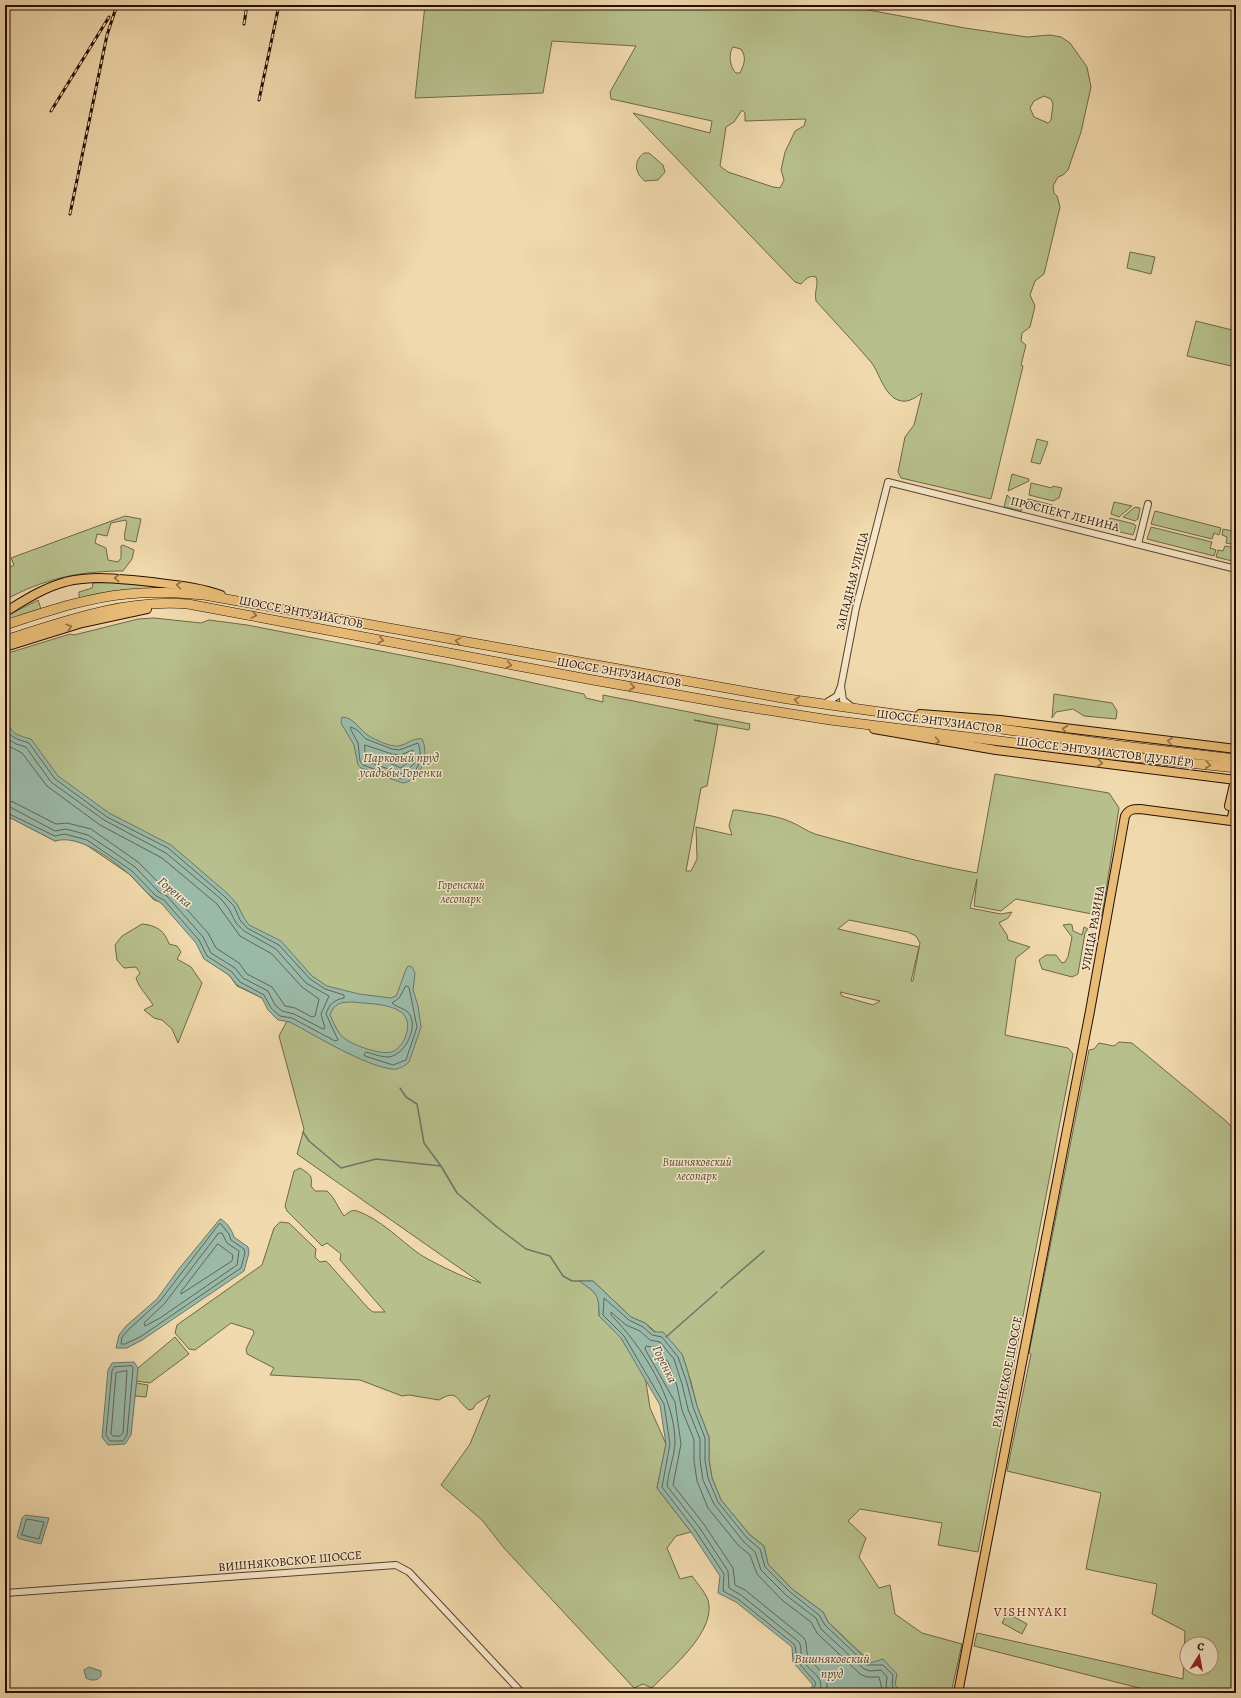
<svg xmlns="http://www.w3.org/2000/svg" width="1241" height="1698" viewBox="0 0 1241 1698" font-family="Alegreya,serif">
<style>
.green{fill:#b7c08c;stroke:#706648;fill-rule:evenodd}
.water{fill:#9abaa9;stroke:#6c7567;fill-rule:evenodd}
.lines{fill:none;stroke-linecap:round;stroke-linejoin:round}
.shore{stroke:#616456;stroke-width:1}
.stream{stroke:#6c7567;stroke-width:1.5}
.minor-casing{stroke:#5a402e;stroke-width:8}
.major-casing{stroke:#280d04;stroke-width:10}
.highway-casing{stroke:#280d04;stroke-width:10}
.minor{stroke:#f5e6c9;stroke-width:6}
.major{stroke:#e8bc76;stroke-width:8}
.highway{stroke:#e8bc76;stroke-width:9}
.rail-casing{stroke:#280d04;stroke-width:3}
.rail{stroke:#f5e6c9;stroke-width:1.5;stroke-dasharray:4.5;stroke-linecap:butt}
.highway-bridge-casing{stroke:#280d04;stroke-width:10;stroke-linecap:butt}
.highway-bridge{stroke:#e8bc76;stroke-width:9}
.oneway{stroke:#926d43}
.labels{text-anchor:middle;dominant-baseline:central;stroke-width:3;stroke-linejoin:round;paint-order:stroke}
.street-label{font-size:12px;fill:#280d04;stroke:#f5e6c9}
.park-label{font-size:12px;font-style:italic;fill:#5a4c34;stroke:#f5e6c9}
.water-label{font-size:13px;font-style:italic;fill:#504a3e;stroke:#f5e6c9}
.neighbourhood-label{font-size:13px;letter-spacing:1px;fill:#7a1f14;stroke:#f5e6c9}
</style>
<rect width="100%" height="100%" fill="#f0d9ac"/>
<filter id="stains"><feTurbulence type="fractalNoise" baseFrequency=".005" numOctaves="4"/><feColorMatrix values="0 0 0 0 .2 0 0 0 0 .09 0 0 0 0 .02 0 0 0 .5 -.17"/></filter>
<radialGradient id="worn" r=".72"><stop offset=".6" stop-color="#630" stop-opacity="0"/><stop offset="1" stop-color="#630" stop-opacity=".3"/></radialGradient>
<!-- green -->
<path class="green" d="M 425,5 L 842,5 L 965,28 L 1027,37 L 1050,35 L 1061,37 L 1070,43 L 1087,67 L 1091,87 L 1081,132 L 1068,170 L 1063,175 L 1058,177 L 1053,186 L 1054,193 L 1057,196 L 1060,207 L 1044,274 L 1035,281 L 1030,295 L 1035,306 L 1030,327 L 1022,333 L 1021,341 L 1026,345 L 1021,365 L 1023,366 L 991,499 L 901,478 L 898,472 L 905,437 L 914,425 L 922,393 C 914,399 905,405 894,398 C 882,389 879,372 871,362 C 853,341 834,321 816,301 C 814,290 819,285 816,277 C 809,275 806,279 801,284 L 795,282 L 633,113 L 710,133 L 712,121 L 611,99 L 610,92 L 636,46 L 552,41 L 543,93 L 415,98 ZM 733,47 L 741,49 C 747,58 744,64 740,73 L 736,73 C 730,68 728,53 733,47 ZM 1044,96 L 1051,99 L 1053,104 L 1051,120 L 1048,123 L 1034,117 L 1030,108 L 1034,101 ZM 742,110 L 745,113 L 745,121 L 806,119 L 804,126 L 795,131 L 785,152 L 781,170 L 784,180 L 780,188 L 773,187 L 728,172 L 720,166 L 726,127 L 734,122 Z
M 644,153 L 649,153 L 663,165 L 665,172 L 658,180 L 645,181 C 635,174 633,161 644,153 Z
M 1130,252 L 1155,257 L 1151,274 L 1127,268 Z
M 1196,321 L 1236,331 L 1236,367 L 1187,356 Z
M 1037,439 L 1048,442 L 1040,464 L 1031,462 Z
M 1012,474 L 1029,479 L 1029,481 L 1008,491 Z
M 1031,483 L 1052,488 L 1053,486 L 1062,488 L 1059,498 L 1053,501 L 1029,495 Z
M 1007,495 L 1022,509 L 1021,511 L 1004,507 Z
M 1028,499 L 1052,505 L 1056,511 L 1055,517 L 1025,507 Z
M 1114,502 L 1132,506 L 1119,517 L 1111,514 Z
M 1135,507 L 1140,508 L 1138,519 L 1135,521 L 1123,517 Z
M 1155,511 L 1221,528 L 1219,535 L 1214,533 L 1212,539 L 1151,524 Z
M 125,516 L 141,519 L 136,542 L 125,540 C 123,532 128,526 126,520 L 111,523 L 107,536 L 97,534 L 95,543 L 106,548 L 108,560 L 118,562 L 121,558 L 121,546 L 123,545 L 134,550 L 132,559 L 123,571 C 79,571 43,579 5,600 L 5,570 L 14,565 L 11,558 Z
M 1110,518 L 1134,524 L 1136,526 L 1133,535 L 1107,529 Z
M 1151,527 L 1212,542 L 1210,548 L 1216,550 L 1214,556 L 1147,539 Z
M 1223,529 L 1236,532 L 1236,545 L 1226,543 L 1227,537 L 1222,535 Z
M 1225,546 L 1236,548 L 1236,562 L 1216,557 L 1218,550 L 1223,551 Z
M 125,582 L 160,587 L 79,598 L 79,592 L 92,588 L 93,583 Z
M 38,600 L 41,609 L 5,620 L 5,617 Z
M 154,618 L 201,623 L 209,620 L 247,625 L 452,665 L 584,694 L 586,698 L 603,702 L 603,695 L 750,724 L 749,730 L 694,720 L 718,725 L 707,786 L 701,788 L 686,871 L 691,871 L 697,859 L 696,827 L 732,835 L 729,826 L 733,810 L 737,810 C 753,813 776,815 791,822 C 799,825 806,831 815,834 C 869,849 922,863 977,873 L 995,774 L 1109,793 L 1119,808 L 1102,916 L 1016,899 L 1001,911 L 974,906 L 977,879 L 970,908 L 1001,914 L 1012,912 L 1008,918 L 999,923 L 1007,935 L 1008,940 L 1030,947 L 1016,958 L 1005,1035 L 1068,1048 L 1073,1054 L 978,1552 L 938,1545 L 942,1523 L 860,1509 L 848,1521 L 866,1538 L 859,1557 L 879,1588 L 890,1585 L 895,1614 L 922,1633 L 962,1644 L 951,1693 L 903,1693 L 828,1622 L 823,1612 L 792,1589 L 768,1564 L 764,1546 L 750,1535 L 721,1500 L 712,1478 L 709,1460 L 709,1437 L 697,1406 L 691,1382 L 682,1354 L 645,1323 L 631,1317 L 593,1281 L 580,1281 C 598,1295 599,1293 599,1316 L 621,1338 L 645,1376 L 650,1408 L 666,1444 L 657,1488 L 691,1532 L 676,1536 L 667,1548 L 680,1579 L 692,1576 C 697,1583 705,1592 708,1600 C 717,1631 671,1668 652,1688 L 643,1684 L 634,1688 L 504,1548 L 482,1520 L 441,1485 L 470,1444 L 490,1395 L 476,1404 L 473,1409 L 469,1410 C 456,1401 458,1388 439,1400 L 409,1395 L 402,1396 L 360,1380 L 270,1375 L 274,1368 L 247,1354 L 246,1349 L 254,1333 L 253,1330 L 231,1323 L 195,1350 L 189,1349 L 175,1333 L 177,1325 L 262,1265 L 274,1228 L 280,1222 L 289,1223 L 316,1249 L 315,1257 L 320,1262 L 326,1261 L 329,1264 L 368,1308 L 373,1312 L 385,1312 L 340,1260 L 341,1254 L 327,1243 L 322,1246 L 287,1211 L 285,1206 L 294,1171 L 300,1168 C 309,1174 313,1175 311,1186 L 315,1191 L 327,1191 C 335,1198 338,1208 344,1216 C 348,1213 352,1209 357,1211 C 380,1219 399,1239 418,1253 C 429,1261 469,1280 481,1283 L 297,1154 L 304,1129 L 279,1036 L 287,1021 L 262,998 L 237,986 L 229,975 L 204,958 L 197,943 L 161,902 L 154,900 L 129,874 L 85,844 L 65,838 L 55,841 L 5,815 L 5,654 L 70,634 L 74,635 L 138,619 ZM 849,920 L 908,932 L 916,936 L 920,943 L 913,981 L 911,981 L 919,947 L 838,929 ZM 840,992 L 880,1001 L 873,1005 L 842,996 Z
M 1054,694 L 1112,703 L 1117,711 L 1116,719 L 1084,716 L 1073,709 L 1056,712 L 1052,718 Z
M 142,924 C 156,925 165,931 169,944 L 177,946 L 181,952 L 177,959 L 191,967 L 202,983 L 178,1043 L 172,1029 L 162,1020 L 154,1018 L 144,1010 L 153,1005 C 147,995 139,988 136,978 L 140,973 L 136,967 L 124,968 L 117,960 L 115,945 L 122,936 Z
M 1070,924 L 1072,925 L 1073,931 L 1082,935 L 1084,927 L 1088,929 L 1085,933 L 1078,974 L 1072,977 L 1042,969 L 1039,960 L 1046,955 L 1056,955 L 1062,963 L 1065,962 L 1068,957 L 1072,937 L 1063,925 Z
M 1119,1042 L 1132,1043 L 1226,1121 L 1236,1132 L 1236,1693 L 1152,1693 L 1151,1691 L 974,1646 L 977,1633 L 1183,1679 L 1185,1631 L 1152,1614 L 1157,1584 L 1086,1569 L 1101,1493 L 1007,1471 L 1031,1354 L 1029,1353 L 1089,1050 L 1094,1049 L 1099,1043 L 1114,1046 ZM 1187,1644 L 1211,1644 L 1211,1668 L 1187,1668 Z
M 175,1337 L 189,1354 L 150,1383 L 136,1381 L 138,1368 Z
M 136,1383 L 148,1385 L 146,1397 L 135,1396 Z
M 1007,1613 L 1027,1624 L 1022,1634 L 1002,1623 Z"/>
<!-- water -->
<path class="water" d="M 5,716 C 12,733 12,734 31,739 L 58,776 L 109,813 L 171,845 L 227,893 L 237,904 L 244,918 L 249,925 L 281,941 L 312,976 L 327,986 L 359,994 L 391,998 L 396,996 C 400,988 404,972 408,966 L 412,967 L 415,973 L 413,990 L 418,1006 L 421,1027 L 409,1062 C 405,1066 398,1070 392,1069 C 365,1066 316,1036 290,1022 L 278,1020 L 268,1010 L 262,998 L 237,985 L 229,975 L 204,959 L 196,943 L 161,903 C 147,896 140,883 129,874 C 110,858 79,834 55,841 L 5,815 ZM 353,1002 C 367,1004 389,1003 401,1012 C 414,1021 406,1044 394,1051 C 383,1057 347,1044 340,1034 C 336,1029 333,1021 330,1015 C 334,1003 341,1002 353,1002 Z
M 342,717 C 354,717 360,731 369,736 C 376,740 390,747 398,746 C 407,745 413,737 422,739 C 430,755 421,780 403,783 L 361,768 L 358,765 L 354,745 L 341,723 Z
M 220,1219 C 226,1221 232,1230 234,1237 L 248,1247 L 249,1253 L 244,1271 L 142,1340 L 127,1348 L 116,1348 L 119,1335 L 126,1326 L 157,1299 L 178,1270 Z
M 579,1281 L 593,1281 L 631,1317 L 645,1323 L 654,1332 L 663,1332 L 682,1354 L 687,1369 L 697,1406 L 709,1437 L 709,1460 L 712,1478 L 721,1500 L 750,1535 L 764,1546 L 768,1564 L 792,1589 L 823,1612 L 828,1622 L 870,1663 L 883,1659 L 897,1674 L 895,1685 L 903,1693 L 807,1693 L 813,1685 L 793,1662 L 792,1647 L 736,1602 L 718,1593 L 720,1576 L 691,1532 L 657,1488 L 666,1444 L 660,1405 L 621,1338 L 599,1316 C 599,1294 597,1293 579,1281 Z
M 134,1362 L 138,1368 L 131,1435 L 125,1444 L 108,1445 L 102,1437 L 108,1370 L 112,1363 Z
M 25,1515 L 49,1518 L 41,1544 L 20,1539 L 17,1537 L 22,1518 Z
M 89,1667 L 101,1671 L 101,1676 C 97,1681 92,1681 86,1678 L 84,1670 Z"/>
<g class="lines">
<!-- shore -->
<path class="shore" d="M 351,727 L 357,730 L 366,739 L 392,749 L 399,750 L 418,743 C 423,756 419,776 402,779 L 363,765 L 360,761 L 358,743 L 351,730 Z
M 5,728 L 7,733 L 17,739 L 29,743 L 55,779 L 107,817 L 168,848 L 224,896 L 234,906 L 240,920 L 247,928 L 279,945 L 310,979 L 325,989 L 344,995 L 344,998 C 334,1000 329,1004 326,1014 L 338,1040 L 335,1041 L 292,1018 L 280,1016 L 271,1008 L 264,995 L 240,982 L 232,972 L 207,956 L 199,940 L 164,900 L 156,896 L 132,871 L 87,840 L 65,834 L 55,836 L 5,812
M 5,737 L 16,744 L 26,747 L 51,782 L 104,820 L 166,853 L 221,899 L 229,909 L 236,923 L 244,931 L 276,949 L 306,983 L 329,996 L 321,1014 L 325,1028 L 323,1029 L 294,1014 L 282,1011 L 275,1005 L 268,991 L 243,978 L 235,968 L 211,953 L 203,937 L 167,896 L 159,892 L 135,867 L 115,853 L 88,835 L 66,829 L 55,831 L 10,807 L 5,806
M 5,744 L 22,753 L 47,786 L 100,825 L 162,858 L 217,904 L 240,936 L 272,954 L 302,987 L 319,999 L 315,1016 L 312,1017 L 295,1008 L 285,1006 L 272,987 L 247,974 L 239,963 L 216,948 L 208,933 L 172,893 L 163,887 L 138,862 L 91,829 L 67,823 L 56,824 L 13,802 L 5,800
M 365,745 L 392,754 L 400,755 L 413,750 L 414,764 L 402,774 L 366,761 Z
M 406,759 L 408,762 L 401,768 L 390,763 L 392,760 Z
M 406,986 L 409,987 L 417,1027 L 406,1060 L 393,1065 L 365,1056 L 364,1054 L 366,1052 C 373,1054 381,1057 388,1057 C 404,1056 418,1029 410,1015 C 406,1008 397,1008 392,1003 L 399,998 Z
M 221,1224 L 229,1234 L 231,1240 L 244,1249 L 245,1253 L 241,1268 L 140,1337 L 125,1344 L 121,1344 L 122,1337 L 129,1329 L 160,1301 L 219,1224 Z
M 219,1233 L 222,1233 L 227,1243 L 239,1251 L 237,1265 L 160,1318 L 145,1326 L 144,1323 L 164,1304 Z
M 218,1244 L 233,1255 L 232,1261 L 181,1294 L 181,1292 Z
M 132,1366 L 133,1369 L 127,1435 L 123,1441 L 110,1441 L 106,1435 L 112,1371 L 114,1367 Z
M 127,1371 L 123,1433 L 120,1436 L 113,1436 L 111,1434 L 116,1373 Z
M 27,1519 L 44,1522 L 39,1539 L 22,1535 Z
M 812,1693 L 816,1683 L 797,1661 L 795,1645 L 738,1599 L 723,1591 L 724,1574 L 695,1530 L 662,1487 L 670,1444 L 664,1404 L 624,1336 L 603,1315 L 604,1298 L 629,1320 L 643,1327 L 652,1335 L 662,1337 L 678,1357 L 687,1383 L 693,1407 L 705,1438 L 705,1460 L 708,1478 L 718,1502 L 747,1538 L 760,1549 L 765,1567 L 790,1592 L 819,1615 L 825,1625 L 867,1665 L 883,1665 L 893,1675 L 892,1686 L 897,1693
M 818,1693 C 829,1677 806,1671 802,1658 C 800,1653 802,1647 799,1642 L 741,1595 L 729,1588 L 728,1571 L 699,1527 L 667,1486 C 668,1472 674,1458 675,1444 C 676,1399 642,1346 611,1315 L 611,1312 L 626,1325 L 640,1331 L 650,1340 L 660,1342 L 674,1359 L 682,1384 L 688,1409 L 700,1439 L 700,1460 L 703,1480 L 714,1504 L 743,1541 L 755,1552 L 761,1570 L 787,1596 L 816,1618 L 821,1629 L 864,1669 L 870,1671 L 881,1670 L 887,1677 L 886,1686 L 890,1693
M 825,1693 C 833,1676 816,1670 809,1657 C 805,1652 808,1644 804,1638 L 745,1590 L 735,1585 L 733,1568 L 703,1523 L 673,1485 L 681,1444 L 675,1402 L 645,1349 L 646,1346 L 657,1348 L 668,1362 L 677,1386 L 682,1410 L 694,1440 L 694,1461 L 697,1481 L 708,1508 L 738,1545 L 750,1555 L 757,1574 L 782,1600 L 811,1622 L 817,1633 L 860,1674 L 867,1677 L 879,1677 L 883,1693"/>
<!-- stream -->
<path class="stream" d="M 400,1088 L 406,1097 L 417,1104 L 424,1143 L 441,1166 L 457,1193 L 497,1227 L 526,1249 L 550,1256 L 563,1276 L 572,1281 L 580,1281
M 303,1132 L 309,1141 L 341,1168 L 376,1159 L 441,1166
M 721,1288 L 764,1251
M 666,1337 L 717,1292"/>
<!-- minor casing -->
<g class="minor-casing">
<path id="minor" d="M 1138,544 L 1148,504
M 841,686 L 856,608 L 888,482 L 1236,569
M 824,704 L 837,696 L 841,686 L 843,700 L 852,707
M 5,1593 L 396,1565 L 409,1572 L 522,1693"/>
</g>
<!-- major casing -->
<g class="major-casing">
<path id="major" d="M 5,612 C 25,600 43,588 65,582 C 94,575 123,579 152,582 C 176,585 199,587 221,595
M 5,647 L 82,623 L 147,609
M 920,714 L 1000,720 L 1236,749
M 874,729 L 996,750 L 1236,780
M 1229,806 L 1236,776
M 958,1693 L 1090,1011 L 1125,816 C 1129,809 1133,809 1140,809 L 1231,821 L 1236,800"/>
</g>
<!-- highway casing -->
<g class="highway-casing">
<path id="highway" d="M 5,625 C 45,612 85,598 127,594 C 153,591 178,593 204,595 L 788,699 L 1115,745
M 5,640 C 65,621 124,599 188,604 L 593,680 L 735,705 L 830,720 L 1113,755"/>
</g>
<!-- minor -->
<use href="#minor" class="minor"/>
<!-- major -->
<use href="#major" class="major"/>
<!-- highway -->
<use href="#highway" class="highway"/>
<!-- rail casing -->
<g class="rail-casing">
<path id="rail" d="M 244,24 L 247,5
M 259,100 L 279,5
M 51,111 L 109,17
M 70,214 L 107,35 L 117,5"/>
</g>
<!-- rail -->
<use href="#rail" class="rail"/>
<!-- highway-bridge casing -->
<g class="highway-bridge-casing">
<path id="highway-bridge" d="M 1115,745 L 1236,759
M 1113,755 L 1236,768"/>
</g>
<!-- highway-bridge -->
<use href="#highway-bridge" class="highway-bridge"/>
</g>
<!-- one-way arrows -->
<defs><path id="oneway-chevron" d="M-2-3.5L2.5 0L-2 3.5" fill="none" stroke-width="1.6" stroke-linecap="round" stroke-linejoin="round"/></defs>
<g class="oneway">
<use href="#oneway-chevron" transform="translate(117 578) rotate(-176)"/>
<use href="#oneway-chevron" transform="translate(179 585) rotate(-173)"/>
<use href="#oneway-chevron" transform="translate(254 615) rotate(12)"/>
<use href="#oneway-chevron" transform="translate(69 627) rotate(-17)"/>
<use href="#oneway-chevron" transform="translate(381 640) rotate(11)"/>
<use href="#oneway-chevron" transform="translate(458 641) rotate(-170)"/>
<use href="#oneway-chevron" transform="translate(509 665) rotate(11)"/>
<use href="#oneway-chevron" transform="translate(632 687) rotate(10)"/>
<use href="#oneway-chevron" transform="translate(797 700) rotate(-172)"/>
<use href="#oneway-chevron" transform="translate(1065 729) rotate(-173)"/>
<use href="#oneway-chevron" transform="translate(937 741) rotate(10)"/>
<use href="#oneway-chevron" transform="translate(1170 741) rotate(-173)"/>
<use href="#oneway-chevron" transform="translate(1100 763) rotate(7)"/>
<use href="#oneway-chevron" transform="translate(1208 765) rotate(6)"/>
</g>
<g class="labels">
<!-- street labels -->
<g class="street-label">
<text transform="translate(1065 514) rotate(14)">ПРОСПЕКТ ЛЕНИНА</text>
<text transform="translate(852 581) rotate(-76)">ЗАПАДНАЯ УЛИЦА</text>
<text transform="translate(301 612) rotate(11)">ШОССЕ ЭНТУЗИАСТОВ</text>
<text transform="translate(619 672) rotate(10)">ШОССЕ ЭНТУЗИАСТОВ</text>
<text transform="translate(939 721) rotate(7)">ШОССЕ ЭНТУЗИАСТОВ</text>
<text transform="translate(1105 752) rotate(7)">ШОССЕ ЭНТУЗИАСТОВ (ДУБЛЁР)</text>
<text transform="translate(1093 928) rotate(-80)">УЛИЦА РАЗИНА</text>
<text transform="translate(1007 1372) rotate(-79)">РАЗИНСКОЕ ШОССЕ</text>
<text transform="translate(290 1561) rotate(-5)">ВИШНЯКОВСКОЕ ШОССЕ</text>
</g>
<!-- park labels -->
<g class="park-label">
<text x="461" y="885">Горенский<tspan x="461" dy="14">лесопарк</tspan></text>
<text x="697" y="1162">Вишняковский<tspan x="697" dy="14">лесопарк</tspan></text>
</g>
<!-- water labels -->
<g class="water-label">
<text x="401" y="757">Парковый пруд<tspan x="401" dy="15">усадьбы Горенки</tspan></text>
<text transform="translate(175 892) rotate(40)">Горенка</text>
<text transform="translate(665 1364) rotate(64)">Горенка</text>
<text x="832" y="1658">Вишняковский<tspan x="832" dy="15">пруд</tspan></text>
</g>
<!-- neighbourhood labels -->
<g class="neighbourhood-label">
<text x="1031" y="1611">VISHNYAKI</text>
</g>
</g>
<!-- margin -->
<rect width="1241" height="1698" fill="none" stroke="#f0d9ac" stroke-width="20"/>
<rect x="6" y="6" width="1229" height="1686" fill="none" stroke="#280d04" stroke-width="2"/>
<rect x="10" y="10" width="1221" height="1678" fill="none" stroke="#280d04"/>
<!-- north arrow -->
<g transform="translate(1199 1656) rotate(11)"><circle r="19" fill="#f5e6c9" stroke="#a38f7a"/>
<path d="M0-3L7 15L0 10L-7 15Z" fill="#8f2418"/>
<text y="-6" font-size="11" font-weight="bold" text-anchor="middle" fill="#280d04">С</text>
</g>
<rect width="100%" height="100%" filter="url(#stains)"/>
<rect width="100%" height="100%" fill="url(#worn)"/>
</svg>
